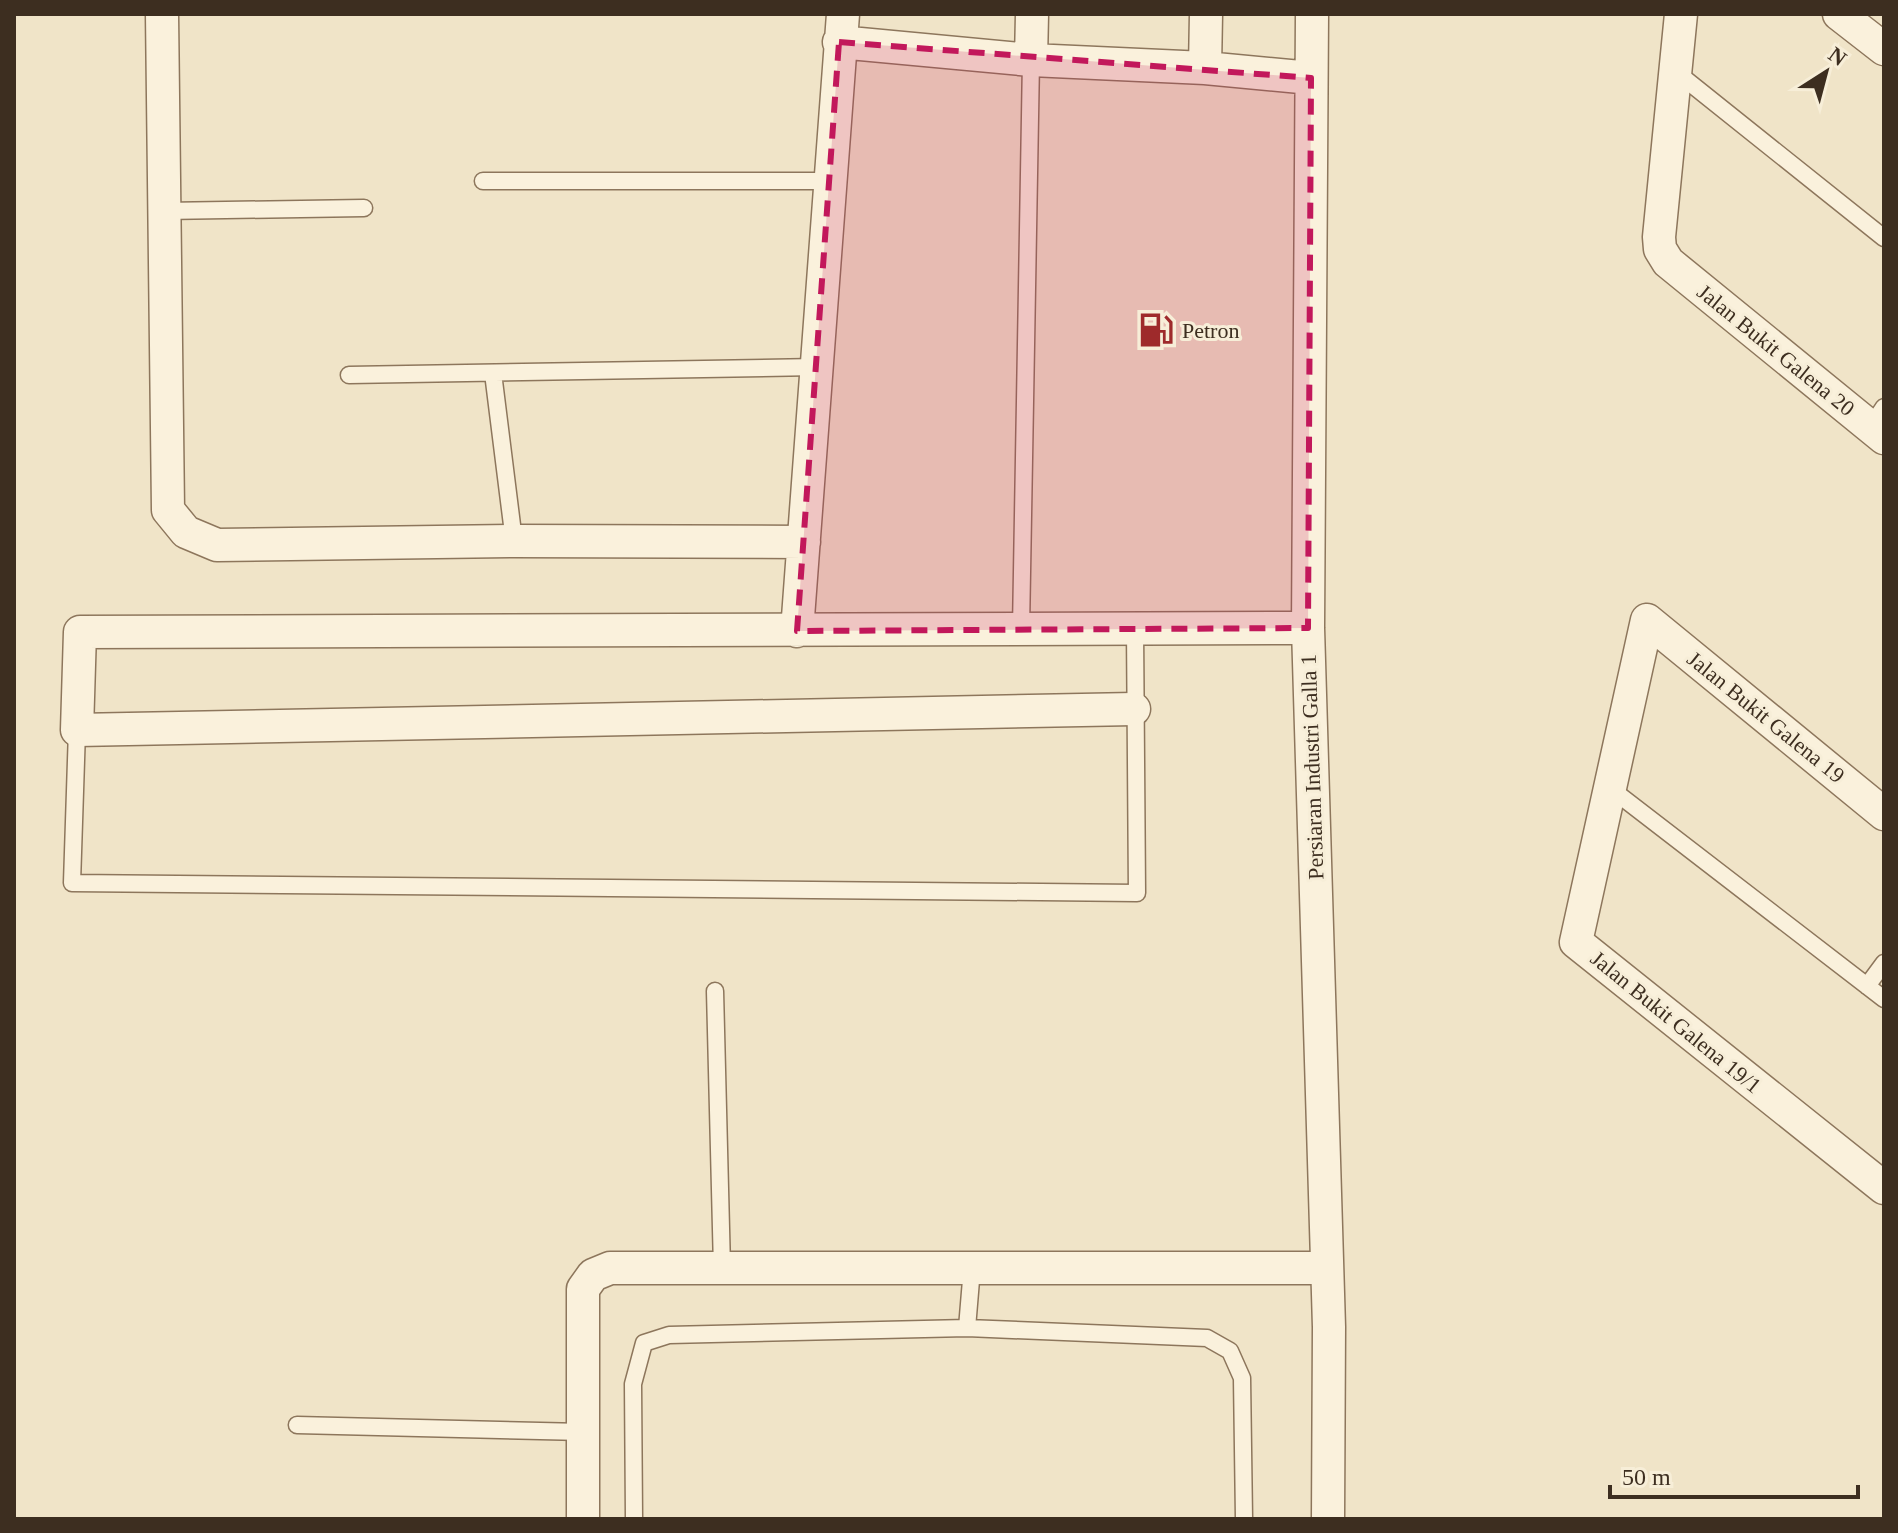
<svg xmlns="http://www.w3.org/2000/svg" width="1898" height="1533" viewBox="0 0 1898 1533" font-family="Georgia,serif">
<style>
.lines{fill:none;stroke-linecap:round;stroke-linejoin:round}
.lane-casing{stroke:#8d765c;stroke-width:19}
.street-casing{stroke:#8d765c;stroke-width:35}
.lane{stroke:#faf1dc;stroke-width:16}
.street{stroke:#faf1dc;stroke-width:32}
.marked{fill:#c2185b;fill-opacity:0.2;stroke:#c2185b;stroke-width:6;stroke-dasharray:16 10;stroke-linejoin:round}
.labels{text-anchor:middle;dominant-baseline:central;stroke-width:6;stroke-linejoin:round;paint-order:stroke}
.poi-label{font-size:22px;fill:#3d2e20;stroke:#f7eed8;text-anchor:start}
.street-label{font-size:22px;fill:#3d2e20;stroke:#f7eed8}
</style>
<rect width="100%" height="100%" fill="#f0e4c8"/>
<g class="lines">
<!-- lane casing -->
<g class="lane-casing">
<path id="lane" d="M 1675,71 L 1884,238
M 483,181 L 831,181
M 164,211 L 364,208
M 493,373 L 514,541
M 349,375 L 817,367
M 1870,428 L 1884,407
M 1021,629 L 1031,60
M 77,730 L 72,883 L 1137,893 L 1135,629
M 1610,788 L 1884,999
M 1867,986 L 1884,963
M 715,991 L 722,1268
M 972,1268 L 967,1328 L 1207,1338 L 1230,1351 L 1242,1378 L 1244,1519
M 297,1425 L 583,1432
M 634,1519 L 633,1384 L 644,1343 L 669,1335 L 967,1328"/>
</g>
<!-- street casing -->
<g class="street-casing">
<path id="street" d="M 162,14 L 168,510 L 186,532 L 217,545 L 514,541 L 804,542
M 1312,14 L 1308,628 L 1329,1327 L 1328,1519
M 1681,14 L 1659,237 L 1660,249 L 1668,262 L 1884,438
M 1839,14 L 1884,49
M 839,42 L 1031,60 L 1205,68 L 1311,78
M 1031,60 L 1032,14
M 1205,68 L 1206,14
M 797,631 L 843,14
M 1134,709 L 77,730 L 80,632 L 1308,628
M 1884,814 L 1647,620 L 1576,942 L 1884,1188
M 583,1519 L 583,1289 L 593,1275 L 610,1268 L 1327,1268"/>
</g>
<!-- lane -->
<use href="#lane" class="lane"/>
<!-- street -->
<use href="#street" class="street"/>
</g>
<!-- marked area -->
<path class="marked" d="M 839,42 L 1311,78 L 1308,628 L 797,631 Z"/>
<!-- icons -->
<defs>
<g id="fuel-bare" transform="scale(2.76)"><path d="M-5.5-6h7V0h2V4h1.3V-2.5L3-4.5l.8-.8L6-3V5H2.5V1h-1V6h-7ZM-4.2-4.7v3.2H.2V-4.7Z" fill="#9e2a2b" stroke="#f7eed8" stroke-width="2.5" paint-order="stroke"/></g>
</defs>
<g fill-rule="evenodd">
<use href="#fuel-bare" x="1156" y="330"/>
</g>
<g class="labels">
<!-- poi labels -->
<g class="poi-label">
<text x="1182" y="330">Petron</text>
</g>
<!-- street labels -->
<g class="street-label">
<text transform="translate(1776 350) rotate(39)">Jalan Bukit Galena 20</text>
<text transform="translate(1766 717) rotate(39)">Jalan Bukit Galena 19</text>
<text transform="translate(1312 767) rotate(-92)">Persiaran Industri Galla 1</text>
<text transform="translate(1676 1022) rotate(39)">Jalan Bukit Galena 19/1</text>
</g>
</g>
<!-- border -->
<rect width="1898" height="1533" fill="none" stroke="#3d2e20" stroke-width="32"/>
<!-- north arrow -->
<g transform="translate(1826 72) rotate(36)" stroke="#f7eed8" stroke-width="6" paint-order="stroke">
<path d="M0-6L14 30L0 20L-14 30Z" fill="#3d2e20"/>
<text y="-12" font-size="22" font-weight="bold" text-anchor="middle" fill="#3d2e20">N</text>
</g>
<!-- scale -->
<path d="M1610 1485v12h248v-12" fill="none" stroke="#3d2e20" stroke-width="4"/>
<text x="1622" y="1485" font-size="24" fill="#3d2e20" stroke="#f7eed8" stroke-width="6" paint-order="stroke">50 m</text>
</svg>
